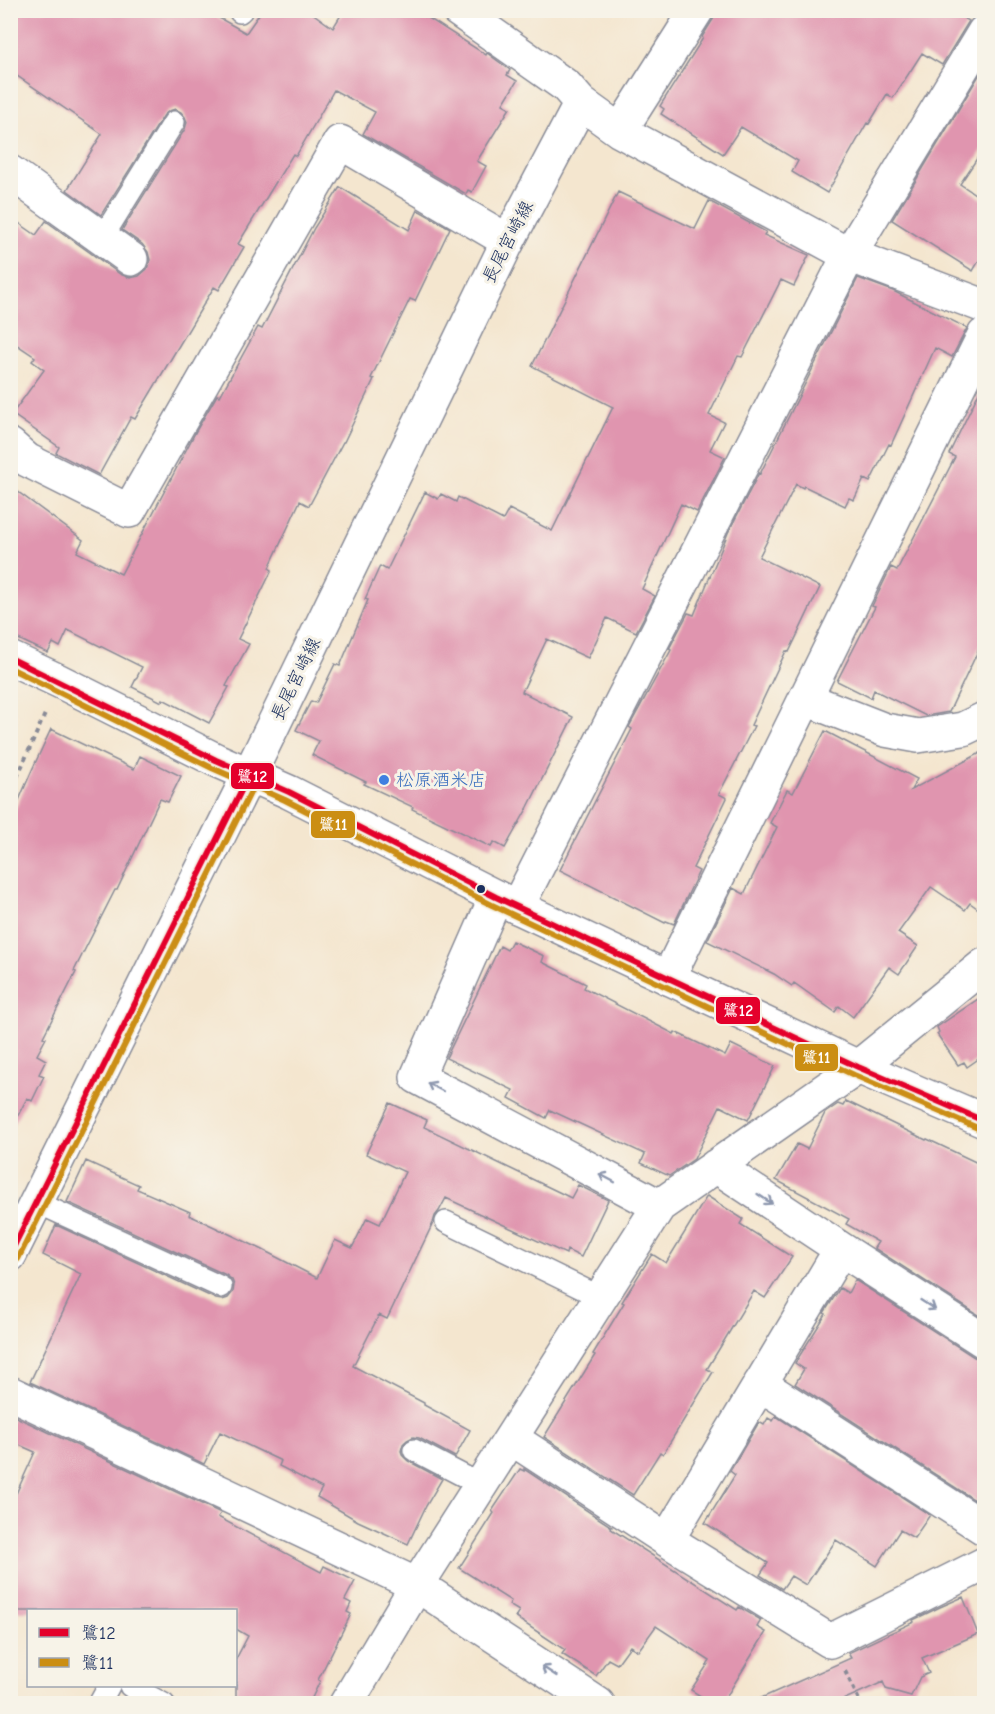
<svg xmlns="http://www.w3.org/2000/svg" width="995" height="1714" viewBox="0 0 995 1714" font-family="'Comic Neue','Klee One',sans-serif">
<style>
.building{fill:#e095af}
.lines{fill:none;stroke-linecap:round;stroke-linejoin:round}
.service-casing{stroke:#888a96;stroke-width:24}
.minor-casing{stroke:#888a96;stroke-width:36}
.tertiary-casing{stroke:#888a96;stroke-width:36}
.path{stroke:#888a96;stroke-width:4;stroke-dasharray:4.5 4.5;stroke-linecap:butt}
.service{stroke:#fff;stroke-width:21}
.minor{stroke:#fff;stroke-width:33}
.tertiary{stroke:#fff;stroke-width:33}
.bus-1-casing{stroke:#f7f3e8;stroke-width:10}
.bus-2-casing{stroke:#f7f3e8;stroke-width:10}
.bus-1{stroke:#e4002b;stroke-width:6}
.bus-2{stroke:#cb8e13;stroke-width:6}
.oneway{stroke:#8d97ae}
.shop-dot{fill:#3f7fe0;stroke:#f7f3e8;stroke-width:2}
.bus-dot{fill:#1b2f5e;stroke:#f7f3e8;stroke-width:2}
.labels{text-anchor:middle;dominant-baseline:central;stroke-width:6;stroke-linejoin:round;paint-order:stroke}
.street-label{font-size:18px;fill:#1b2f5e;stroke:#f7f3e8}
.shop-label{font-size:18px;fill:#366cbe;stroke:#f7f3e8;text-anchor:start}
.line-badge{stroke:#f7f3e8;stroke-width:2}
.badge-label{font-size:16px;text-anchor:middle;font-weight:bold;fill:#fff}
</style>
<rect width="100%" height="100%" fill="#f7f3e8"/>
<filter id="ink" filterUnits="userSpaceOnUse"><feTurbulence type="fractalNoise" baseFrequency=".0167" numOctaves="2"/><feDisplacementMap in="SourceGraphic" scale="12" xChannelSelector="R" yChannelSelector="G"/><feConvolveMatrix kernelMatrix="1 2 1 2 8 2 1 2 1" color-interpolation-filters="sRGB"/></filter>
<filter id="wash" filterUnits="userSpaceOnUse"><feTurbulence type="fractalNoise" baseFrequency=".008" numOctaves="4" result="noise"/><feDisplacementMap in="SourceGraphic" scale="24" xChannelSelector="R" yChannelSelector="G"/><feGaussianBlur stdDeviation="1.35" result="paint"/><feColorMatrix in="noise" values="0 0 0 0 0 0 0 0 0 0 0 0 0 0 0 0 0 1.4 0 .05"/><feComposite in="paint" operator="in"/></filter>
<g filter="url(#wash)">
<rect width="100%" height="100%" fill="#f4e6cf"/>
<g id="blocks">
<!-- building -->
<path class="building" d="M 10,10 L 205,10 L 246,33 L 262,10 L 308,10 L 333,28 L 344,10 L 416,10 L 486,55 L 487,53 L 510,70 L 507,75 L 517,81 L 503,104 L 510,108 L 477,161 L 486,166 L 472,192 L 468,190 L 466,194 L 363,134 L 375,112 L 334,90 L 296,156 L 293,154 L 238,244 L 244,247 L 219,290 L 214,287 L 135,419 L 131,417 L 99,475 L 56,453 L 59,447 L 12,414 L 44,370 L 32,361 L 35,357 L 10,340 L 10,217 L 36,235 L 46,221 L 120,274 L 130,278 L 139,276 L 147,269 L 150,260 L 148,252 L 142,244 L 122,230 L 185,129 L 187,122 L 185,117 L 181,112 L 175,109 L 169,111 L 164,115 L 101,215 L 67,190 L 102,134 L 10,71 Z
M 719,10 L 951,10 L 969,21 L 942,65 L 922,53 L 893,98 L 887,94 L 869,124 L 867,123 L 827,193 L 792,172 L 798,161 L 741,127 L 723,154 L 661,114 L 664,109 L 660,106 L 703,38 L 702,37 Z
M 984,67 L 984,148 L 960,184 L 984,200 L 984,252 L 973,271 L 892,220 Z
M 340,187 L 409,230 L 418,210 L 450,228 L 415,301 L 410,299 L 371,378 L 374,379 L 344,442 L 343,442 L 309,506 L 300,501 L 269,568 L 272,570 L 238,639 L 249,644 L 226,686 L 229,687 L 209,723 L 163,699 L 162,702 L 132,687 L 142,667 L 68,630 L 60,647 L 53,643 L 48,653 L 10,635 L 10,486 L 83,540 L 77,552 L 121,574 L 196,431 L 217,395 L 220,396 L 258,327 L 262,329 L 314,228 Z
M 618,192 L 695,229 L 709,201 L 766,232 L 764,235 L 809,255 L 794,286 L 781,280 L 742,357 L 738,356 L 709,415 L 724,422 L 710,450 L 725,457 L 697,512 L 681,504 L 642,589 L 655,596 L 636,632 L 607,618 L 588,658 L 547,639 L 522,692 L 573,717 L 528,807 L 505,848 L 494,842 L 491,847 L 412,809 L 413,807 L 364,784 L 366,782 L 312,755 L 319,741 L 296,730 L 311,701 L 316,703 L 335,664 L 340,666 L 368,600 L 365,599 L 380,566 L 387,570 L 425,492 L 438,499 L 441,494 L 456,502 L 458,497 L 503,520 L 509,509 L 552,531 L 613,407 L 532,366 Z
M 858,278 L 893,291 L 967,328 L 952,357 L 935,348 L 891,445 L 889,444 L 870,482 L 864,479 L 854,500 L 849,498 L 845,506 L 804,486 L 803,488 L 796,484 L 759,557 L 820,587 L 789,652 L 786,651 L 751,725 L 754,726 L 719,794 L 727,798 L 693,868 L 699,871 L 674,924 L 666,921 L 665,923 L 560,870 L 590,811 L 632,729 L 629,727 L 671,650 L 669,649 L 688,613 L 694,615 L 728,533 L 759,473 L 760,474 Z
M 984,382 L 984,638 L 949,712 L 926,716 L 874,690 L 871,698 L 837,681 L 875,607 L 872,606 L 891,567 L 897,570 L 955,457 L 949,454 Z
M 51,729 L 134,769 L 140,756 L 181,776 L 168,802 L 160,799 L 117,890 L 115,890 L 74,971 L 76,972 L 43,1037 L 46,1038 L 37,1055 L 46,1060 L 39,1074 L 44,1076 L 32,1101 L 27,1098 L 10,1131 L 10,821 L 32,770 Z
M 825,731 L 917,779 L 911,790 L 984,751 L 984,913 L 970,903 L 965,910 L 931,887 L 898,933 L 918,946 L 899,974 L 889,967 L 853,1017 L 839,1006 L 835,1012 L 794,983 L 792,986 L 774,974 L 707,941 L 733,888 L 744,894 L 777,827 L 770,823 L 787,790 L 793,793 Z
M 512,941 L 544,956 L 542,962 L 586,984 L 584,988 L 674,1034 L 675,1032 L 725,1056 L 731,1044 L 775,1066 L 748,1120 L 720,1106 L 694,1159 L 669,1176 L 641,1163 L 645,1154 L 550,1110 L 546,1118 L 509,1098 L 513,1090 L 446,1058 L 500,946 L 507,950 Z
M 984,995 L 984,1055 L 967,1067 L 964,1062 L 958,1065 L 937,1034 L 939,1032 L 937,1027 Z
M 846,1101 L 926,1140 L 927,1139 L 984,1166 L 984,1319 L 874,1248 L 878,1242 L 846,1224 L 849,1219 L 776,1180 L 797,1144 L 807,1149 L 825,1113 L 838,1104 L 843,1106 Z
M 390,1103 L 427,1120 L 424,1127 L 565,1195 L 571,1198 L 578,1185 L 608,1200 L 581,1257 L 567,1250 L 566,1254 L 446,1198 L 439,1211 L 435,1216 L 433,1223 L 387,1319 L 379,1315 L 353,1366 L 424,1403 L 424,1405 L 470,1430 L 455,1457 L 419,1438 L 413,1437 L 407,1440 L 403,1444 L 401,1451 L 403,1456 L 408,1461 L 442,1479 L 426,1506 L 408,1544 L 358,1521 L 317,1497 L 322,1488 L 279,1466 L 281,1461 L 220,1432 L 204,1464 L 30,1382 L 81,1274 L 43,1255 L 56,1225 L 216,1299 L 222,1300 L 228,1298 L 233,1292 L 234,1285 L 232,1280 L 226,1275 L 67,1202 L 86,1161 L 139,1185 L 137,1189 L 190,1212 L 189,1215 L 261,1249 L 317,1278 L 335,1240 L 352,1248 L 367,1218 L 380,1224 L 405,1172 L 366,1154 Z
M 707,1196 L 743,1219 L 740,1224 L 792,1257 L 765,1298 L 754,1291 L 707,1369 L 713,1372 L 663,1454 L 660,1452 L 633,1495 L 544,1437 L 595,1355 L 593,1354 L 624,1303 L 622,1302 L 652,1254 L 666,1263 Z
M 855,1280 L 974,1357 L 984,1360 L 984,1506 L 795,1384 L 804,1369 L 795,1363 L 826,1314 L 824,1313 L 840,1288 L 848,1293 Z
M 14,1416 L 221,1513 L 218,1517 L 321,1572 L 324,1566 L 355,1581 L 345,1600 L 351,1603 L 347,1612 L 351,1614 L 318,1680 L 320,1681 L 309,1704 L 236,1704 L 236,1659 L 248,1636 L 236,1629 L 236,1611 L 10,1611 L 10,1507 L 35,1452 L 10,1441 L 10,1423 Z
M 776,1416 L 930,1515 L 914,1538 L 900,1530 L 877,1566 L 836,1540 L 806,1585 L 791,1576 L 782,1589 L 760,1575 L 768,1563 L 705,1523 L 735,1475 L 730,1471 L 759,1422 L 764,1425 L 768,1418 L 773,1421 Z
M 520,1469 L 524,1471 L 524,1469 L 612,1527 L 611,1529 L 737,1610 L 739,1607 L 761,1620 L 757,1627 L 766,1632 L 722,1704 L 713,1704 L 691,1690 L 710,1661 L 656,1626 L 638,1651 L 630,1646 L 617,1664 L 608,1659 L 596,1676 L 562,1654 L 565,1650 L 515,1617 L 519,1611 L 509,1605 L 511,1601 L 459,1568 L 494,1513 L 492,1511 Z
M 963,1597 L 978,1634 L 922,1658 L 929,1673 L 920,1677 L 911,1696 L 886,1689 L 883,1682 L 834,1704 L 748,1704 L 851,1658 L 848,1653 L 914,1622 L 913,1620 L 940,1607 Z"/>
</g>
</g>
<g filter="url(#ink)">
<use href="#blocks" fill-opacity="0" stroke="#888a96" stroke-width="1.5"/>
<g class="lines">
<!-- service casing -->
<g class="service-casing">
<path id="service" d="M 240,12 L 242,10
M 102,238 L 174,122
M 36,1202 L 221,1287
M 446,1222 L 600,1297
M 414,1450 L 481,1485
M 130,1686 L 164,1704
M 99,1704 L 109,1686"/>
</g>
<!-- minor casing -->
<g class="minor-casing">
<path id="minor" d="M 458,10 L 566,86 L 581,103 L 620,131 L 849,255 L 984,306
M 620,131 L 697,10
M 10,172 L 131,259
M 10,445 L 27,460 L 129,511 L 340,142 L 508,241
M 806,699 L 885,730 L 918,736 L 963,729 L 984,719
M 496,897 L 417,1077 L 659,1206
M 517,907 L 849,255 L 984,32
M 668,978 L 984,335
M 716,1166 L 841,1249 L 984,1341
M 760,1384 L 984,1528
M 10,1393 L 417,1585 L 598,1704
M 511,1438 L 667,1540 L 830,1641 L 984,1564
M 667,1540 L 841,1249
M 346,1704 L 417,1585 L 659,1206 L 858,1067 L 984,965"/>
</g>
<!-- tertiary casing -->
<g class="tertiary-casing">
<path id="tertiary" d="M 10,658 L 59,681 L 216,760 L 289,792 L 496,897 L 858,1067 L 984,1121
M 10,1255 L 249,775 L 508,241 L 581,103"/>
</g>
<!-- path -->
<path class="path" d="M 10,793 L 45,714
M 845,1671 L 861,1704"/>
<!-- service -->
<use href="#service" class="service"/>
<!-- minor -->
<use href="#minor" class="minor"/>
<!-- tertiary -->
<use href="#tertiary" class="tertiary"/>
<!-- bus-1 casing -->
<g class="bus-1-casing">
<path id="bus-1" d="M 10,658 L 216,760 L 289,792 L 496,897 L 858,1067 L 984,1121
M 10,1254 L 249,775"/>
</g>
<!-- bus-2 casing -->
<g class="bus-2-casing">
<path id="bus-2" d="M 10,668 L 212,768 L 285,800 L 492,905 L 854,1075 L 980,1129
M 18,1259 L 257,779"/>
</g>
<!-- bus-1 -->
<use href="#bus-1" class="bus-1"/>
<!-- bus-2 -->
<use href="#bus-2" class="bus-2"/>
</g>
<!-- one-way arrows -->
<defs><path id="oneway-shaft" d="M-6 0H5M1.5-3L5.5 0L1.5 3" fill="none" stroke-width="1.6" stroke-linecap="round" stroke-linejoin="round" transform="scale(1.5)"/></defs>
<g class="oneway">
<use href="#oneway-shaft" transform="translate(435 1087) rotate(-152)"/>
<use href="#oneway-shaft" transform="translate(607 1178) rotate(-152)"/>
<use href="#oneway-shaft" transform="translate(765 1199) rotate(34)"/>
<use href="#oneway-shaft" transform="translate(928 1305) rotate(33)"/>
<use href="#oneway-shaft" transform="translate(549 1671) rotate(-147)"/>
</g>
</g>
<!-- markers -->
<circle class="shop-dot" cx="384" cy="780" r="6"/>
<circle class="bus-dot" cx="481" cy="889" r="5"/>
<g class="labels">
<!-- street labels -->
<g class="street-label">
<text transform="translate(508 242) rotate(-63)">長尾宮崎線</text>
<text transform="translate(296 679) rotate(-64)">長尾宮崎線</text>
</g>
<!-- shop labels -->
<g class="shop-label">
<text x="396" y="780">松原酒米店</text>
</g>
</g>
<g class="line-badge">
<rect x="230" y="762" width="45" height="28" rx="6" fill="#e4002b"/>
<rect x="310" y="810" width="46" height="29" rx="6" fill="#cb8e13"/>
<rect x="715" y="996" width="46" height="29" rx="6" fill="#e4002b"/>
<rect x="794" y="1043" width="45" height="29" rx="6" fill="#cb8e13"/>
</g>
<g class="badge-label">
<text x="252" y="782">鷺12</text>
<text x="333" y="830">鷺11</text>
<text x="738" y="1016">鷺12</text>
<text x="816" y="1063">鷺11</text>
</g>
<!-- margin -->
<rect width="995" height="1714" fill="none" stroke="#f7f3e8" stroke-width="36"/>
<!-- legend -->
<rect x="27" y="1609" width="210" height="78" fill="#f7f3e8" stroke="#9fa5b1" stroke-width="1.5"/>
<rect x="39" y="1628" width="30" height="9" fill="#e4002b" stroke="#9fa5b1" stroke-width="1.5"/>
<text x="81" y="1639" font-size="18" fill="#1b2f5e">鷺12</text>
<rect x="39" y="1658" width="30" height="9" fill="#cb8e13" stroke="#9fa5b1" stroke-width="1.5"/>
<text x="81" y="1669" font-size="18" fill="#1b2f5e">鷺11</text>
</svg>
